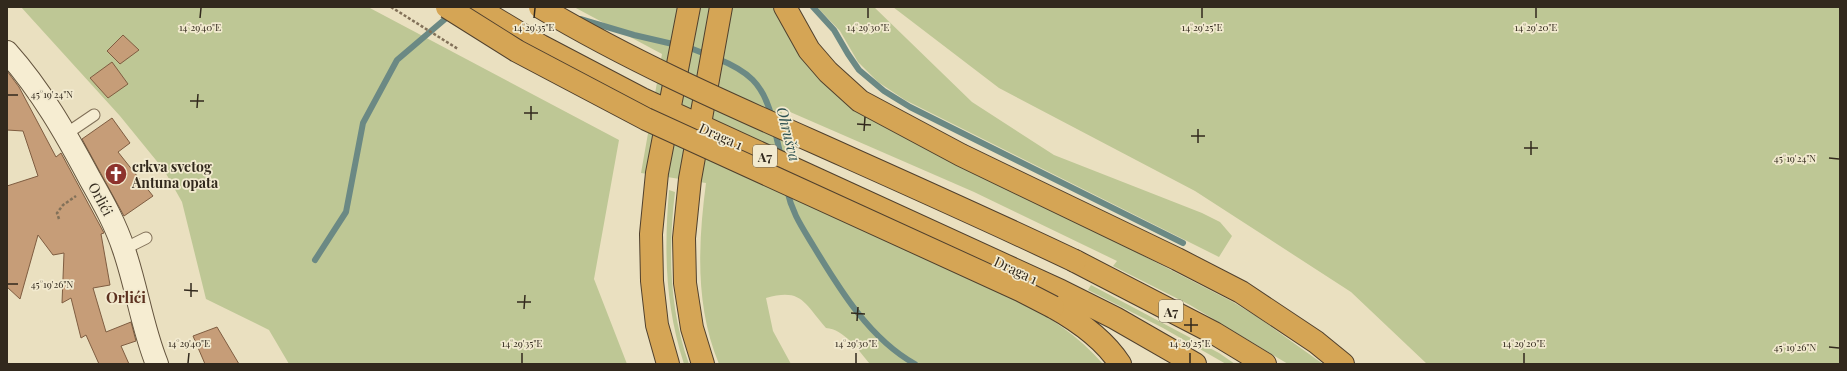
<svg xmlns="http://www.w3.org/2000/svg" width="1847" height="371" viewBox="0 0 1847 371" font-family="'Playfair Display',serif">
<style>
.green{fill:#bec795}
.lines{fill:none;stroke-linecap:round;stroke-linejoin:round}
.stream{stroke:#6b8984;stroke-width:6}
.building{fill:#c69d78;stroke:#7f5d41}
.lane-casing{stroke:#827159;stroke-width:13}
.secondary-casing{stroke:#63533d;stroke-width:24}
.highway-casing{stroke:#50402d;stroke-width:24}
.path{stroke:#827159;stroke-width:2.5;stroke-dasharray:3 2;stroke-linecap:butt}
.lane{stroke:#f6edd2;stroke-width:11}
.secondary{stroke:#f6edd2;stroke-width:22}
.highway{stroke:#d5a555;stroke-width:22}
.highway-bridge-casing{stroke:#50402d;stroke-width:24;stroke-linecap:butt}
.highway-bridge{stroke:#d5a555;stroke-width:22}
.ticks{fill:none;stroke:#32291d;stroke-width:1.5}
.labels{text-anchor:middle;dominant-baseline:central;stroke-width:3.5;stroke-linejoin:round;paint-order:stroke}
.shield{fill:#f2eacf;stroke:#6c6352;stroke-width:1}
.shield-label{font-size:13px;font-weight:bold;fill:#32291d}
.street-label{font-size:14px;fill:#32291d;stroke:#f2eacf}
.poi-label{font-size:14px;font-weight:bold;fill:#32291d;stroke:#f2eacf;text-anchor:start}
.water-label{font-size:15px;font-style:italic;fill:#2d5151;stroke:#f2eacf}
.neighbourhood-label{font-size:15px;font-weight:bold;fill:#5c301f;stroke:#f2eacf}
.ticks-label{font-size:10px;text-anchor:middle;fill:#32291d;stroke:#f2eacf;stroke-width:3.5;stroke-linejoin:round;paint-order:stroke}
</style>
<rect width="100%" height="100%" fill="#eae0c0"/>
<!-- green -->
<path class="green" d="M 21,7 L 368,7 L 619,140 L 594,279 L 627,364 L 289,364 L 269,330 L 206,299 L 182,202 L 164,170 L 120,116 Z
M 574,7 L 775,7 L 814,70 L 1103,235 L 1233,302 L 1259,318 L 1323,364 L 1288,364 L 1190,305 L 1113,266 L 1117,261 L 974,192 L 781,108 L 799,201 C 846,222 894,244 941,265 C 999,291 1061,315 1103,364 L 870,364 C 859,351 844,329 826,328 C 804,303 802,288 766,298 L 773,331 L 791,364 L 719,364 C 695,306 698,244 706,183 L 641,173 L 662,54 Z
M 817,7 L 874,7 L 972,102 L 1054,155 L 1202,213 L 1220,222 L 1232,236 L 1219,257 L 905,100 L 878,82 L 858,62 L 840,31 Z
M 893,7 L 1840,7 L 1840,364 L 1427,364 L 1351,292 L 1195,191 L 999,88 Z
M 669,190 L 675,192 C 668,250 669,308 689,364 L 684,364 C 665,305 664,252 669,190 Z
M 1091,285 L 1219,353 L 1235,364 L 1226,364 L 1163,328 L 1088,290 Z"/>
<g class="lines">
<!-- stream -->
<path class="stream" d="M 813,7 L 834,30 L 848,54 L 859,70 L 884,91 L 910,107 L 958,131 L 1183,243
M 580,19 L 634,35 L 690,48 L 708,55
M 716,58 C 748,71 763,83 772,118
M 775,131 L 781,157
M 787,190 C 792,213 802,227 814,247 C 840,290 870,339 915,364
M 315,260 L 346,212 L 363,123 L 397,60 L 451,14"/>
</g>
<!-- building -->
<path class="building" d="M 123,35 L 139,50 L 120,64 L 107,51 Z
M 112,62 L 128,84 L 108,98 L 90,78 Z
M 7,71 L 19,87 L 56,157 L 61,153 L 104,233 L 101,234 L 110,285 L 93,288 L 106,332 L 131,322 L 136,341 L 121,346 L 129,364 L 99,364 L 86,335 L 81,338 L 71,298 L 62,303 L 64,253 L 53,255 L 38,235 L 20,299 L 7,287 L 7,186 L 38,176 L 23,131 L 7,130 Z
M 112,118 L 130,143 L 118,152 L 153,196 L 124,216 L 82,139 Z
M 217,327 L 239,364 L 205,364 L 193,336 Z"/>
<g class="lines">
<!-- lane casing -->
<g class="lane-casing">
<path id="lane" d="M 66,134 L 94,115
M 124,249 L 146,238"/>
</g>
<!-- secondary casing -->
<g class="secondary-casing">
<path id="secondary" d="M 7,52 C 41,90 66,134 90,179 C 103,202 116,225 124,250 C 137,288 142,327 157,364"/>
</g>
<!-- highway casing -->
<g class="highway-casing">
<path id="highway" d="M 476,7 L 541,46 L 642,99 L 1061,291 L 1115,318 L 1195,364
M 785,7 L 809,50 L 828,72 L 860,101 L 961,155 L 1177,259 L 1241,292 L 1316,342 L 1343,364
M 1075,261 L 1214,333 L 1265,364
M 1053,307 C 1078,321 1104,339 1120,364
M 668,364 L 657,325 L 652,281 L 651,234 L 657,173 L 689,7
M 703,364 L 692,328 L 685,283 L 684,238 L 690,179 L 721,7"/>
</g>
<!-- path -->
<path class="path" d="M 391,7 L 458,49
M 59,219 L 57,213 L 63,205 L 76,196"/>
<!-- lane -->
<use href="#lane" class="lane"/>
<!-- secondary -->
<use href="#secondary" class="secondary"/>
<!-- highway -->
<use href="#highway" class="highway"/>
<!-- highway-bridge casing -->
<g class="highway-bridge-casing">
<path id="highway-bridge" d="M 447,7 L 517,51 L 646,119 L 1020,290 L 1053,307
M 540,7 C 627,59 721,101 814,142 C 901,181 989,220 1075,261"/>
</g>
<!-- highway-bridge -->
<use href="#highway-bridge" class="highway-bridge"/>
</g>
<!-- ticks -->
<path class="ticks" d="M 200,18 L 201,8M 534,18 L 535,8M 868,18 L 868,8M 1202,18 L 1202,8M 1536,18 L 1536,8M 8,95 L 18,95M 190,101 L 204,101M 197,108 L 198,94M 524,113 L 538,113M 531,120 L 531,106M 857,124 L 871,125M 864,131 L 865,117M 1191,136 L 1205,136M 1198,143 L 1198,129M 1524,148 L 1538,148M 1531,155 L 1531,141M 1829,158 L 1839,159M 8,284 L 18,284M 184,290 L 198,291M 191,297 L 191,283M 517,302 L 531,302M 524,309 L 525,295M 851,313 L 865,314M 857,321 L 858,307M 1184,325 L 1198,325M 1191,332 L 1191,318M 1829,347 L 1839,348M 188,363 L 189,353M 522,363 L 522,353M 856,363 L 856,353M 1190,363 L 1190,353M 1524,363 L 1524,353"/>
<!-- icons -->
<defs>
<g id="church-disc" transform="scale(1.15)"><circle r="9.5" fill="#8d332d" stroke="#f2eacf"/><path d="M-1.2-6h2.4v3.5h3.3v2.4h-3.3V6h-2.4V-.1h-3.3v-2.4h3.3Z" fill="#fff"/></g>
</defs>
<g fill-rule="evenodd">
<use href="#church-disc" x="116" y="174"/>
</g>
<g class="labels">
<!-- shield labels -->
<g class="shield">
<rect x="753" y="145" width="24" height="22" rx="3"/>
<rect x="1159" y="300" width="24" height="22" rx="3"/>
</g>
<g class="shield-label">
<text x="765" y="156">A7</text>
<text x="1171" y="311">A7</text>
</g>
<!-- street labels -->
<g class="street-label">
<text transform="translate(721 136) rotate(24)">Draga 1</text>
<text transform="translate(101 199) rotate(62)">Orlići</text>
<text transform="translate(1016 270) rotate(25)">Draga 1</text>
</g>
<!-- poi labels -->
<g class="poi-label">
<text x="132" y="166">crkva svetog<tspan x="132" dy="16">Antuna opata</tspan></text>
</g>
<!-- water labels -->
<g class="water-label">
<text transform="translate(789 134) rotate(76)">Ohrušva</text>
</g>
<!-- neighbourhood labels -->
<g class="neighbourhood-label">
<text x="126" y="297">Orlići</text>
</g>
</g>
<g class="ticks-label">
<text x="200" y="31">14°29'40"E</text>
<text x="534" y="31">14°29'35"E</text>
<text x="868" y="31">14°29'30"E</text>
<text x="1202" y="31">14°29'25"E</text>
<text x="1536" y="31">14°29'20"E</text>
<text x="52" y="98">45°19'24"N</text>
<text x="1795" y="162">45°19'24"N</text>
<text x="52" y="288">45°19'26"N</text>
<text x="189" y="347">14°29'40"E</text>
<text x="522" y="347">14°29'35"E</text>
<text x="856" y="347">14°29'30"E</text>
<text x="1190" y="347">14°29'25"E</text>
<text x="1524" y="347">14°29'20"E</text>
<text x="1795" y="351">45°19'26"N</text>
</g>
<!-- border -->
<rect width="1847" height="371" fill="none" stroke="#32291d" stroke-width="16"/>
</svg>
